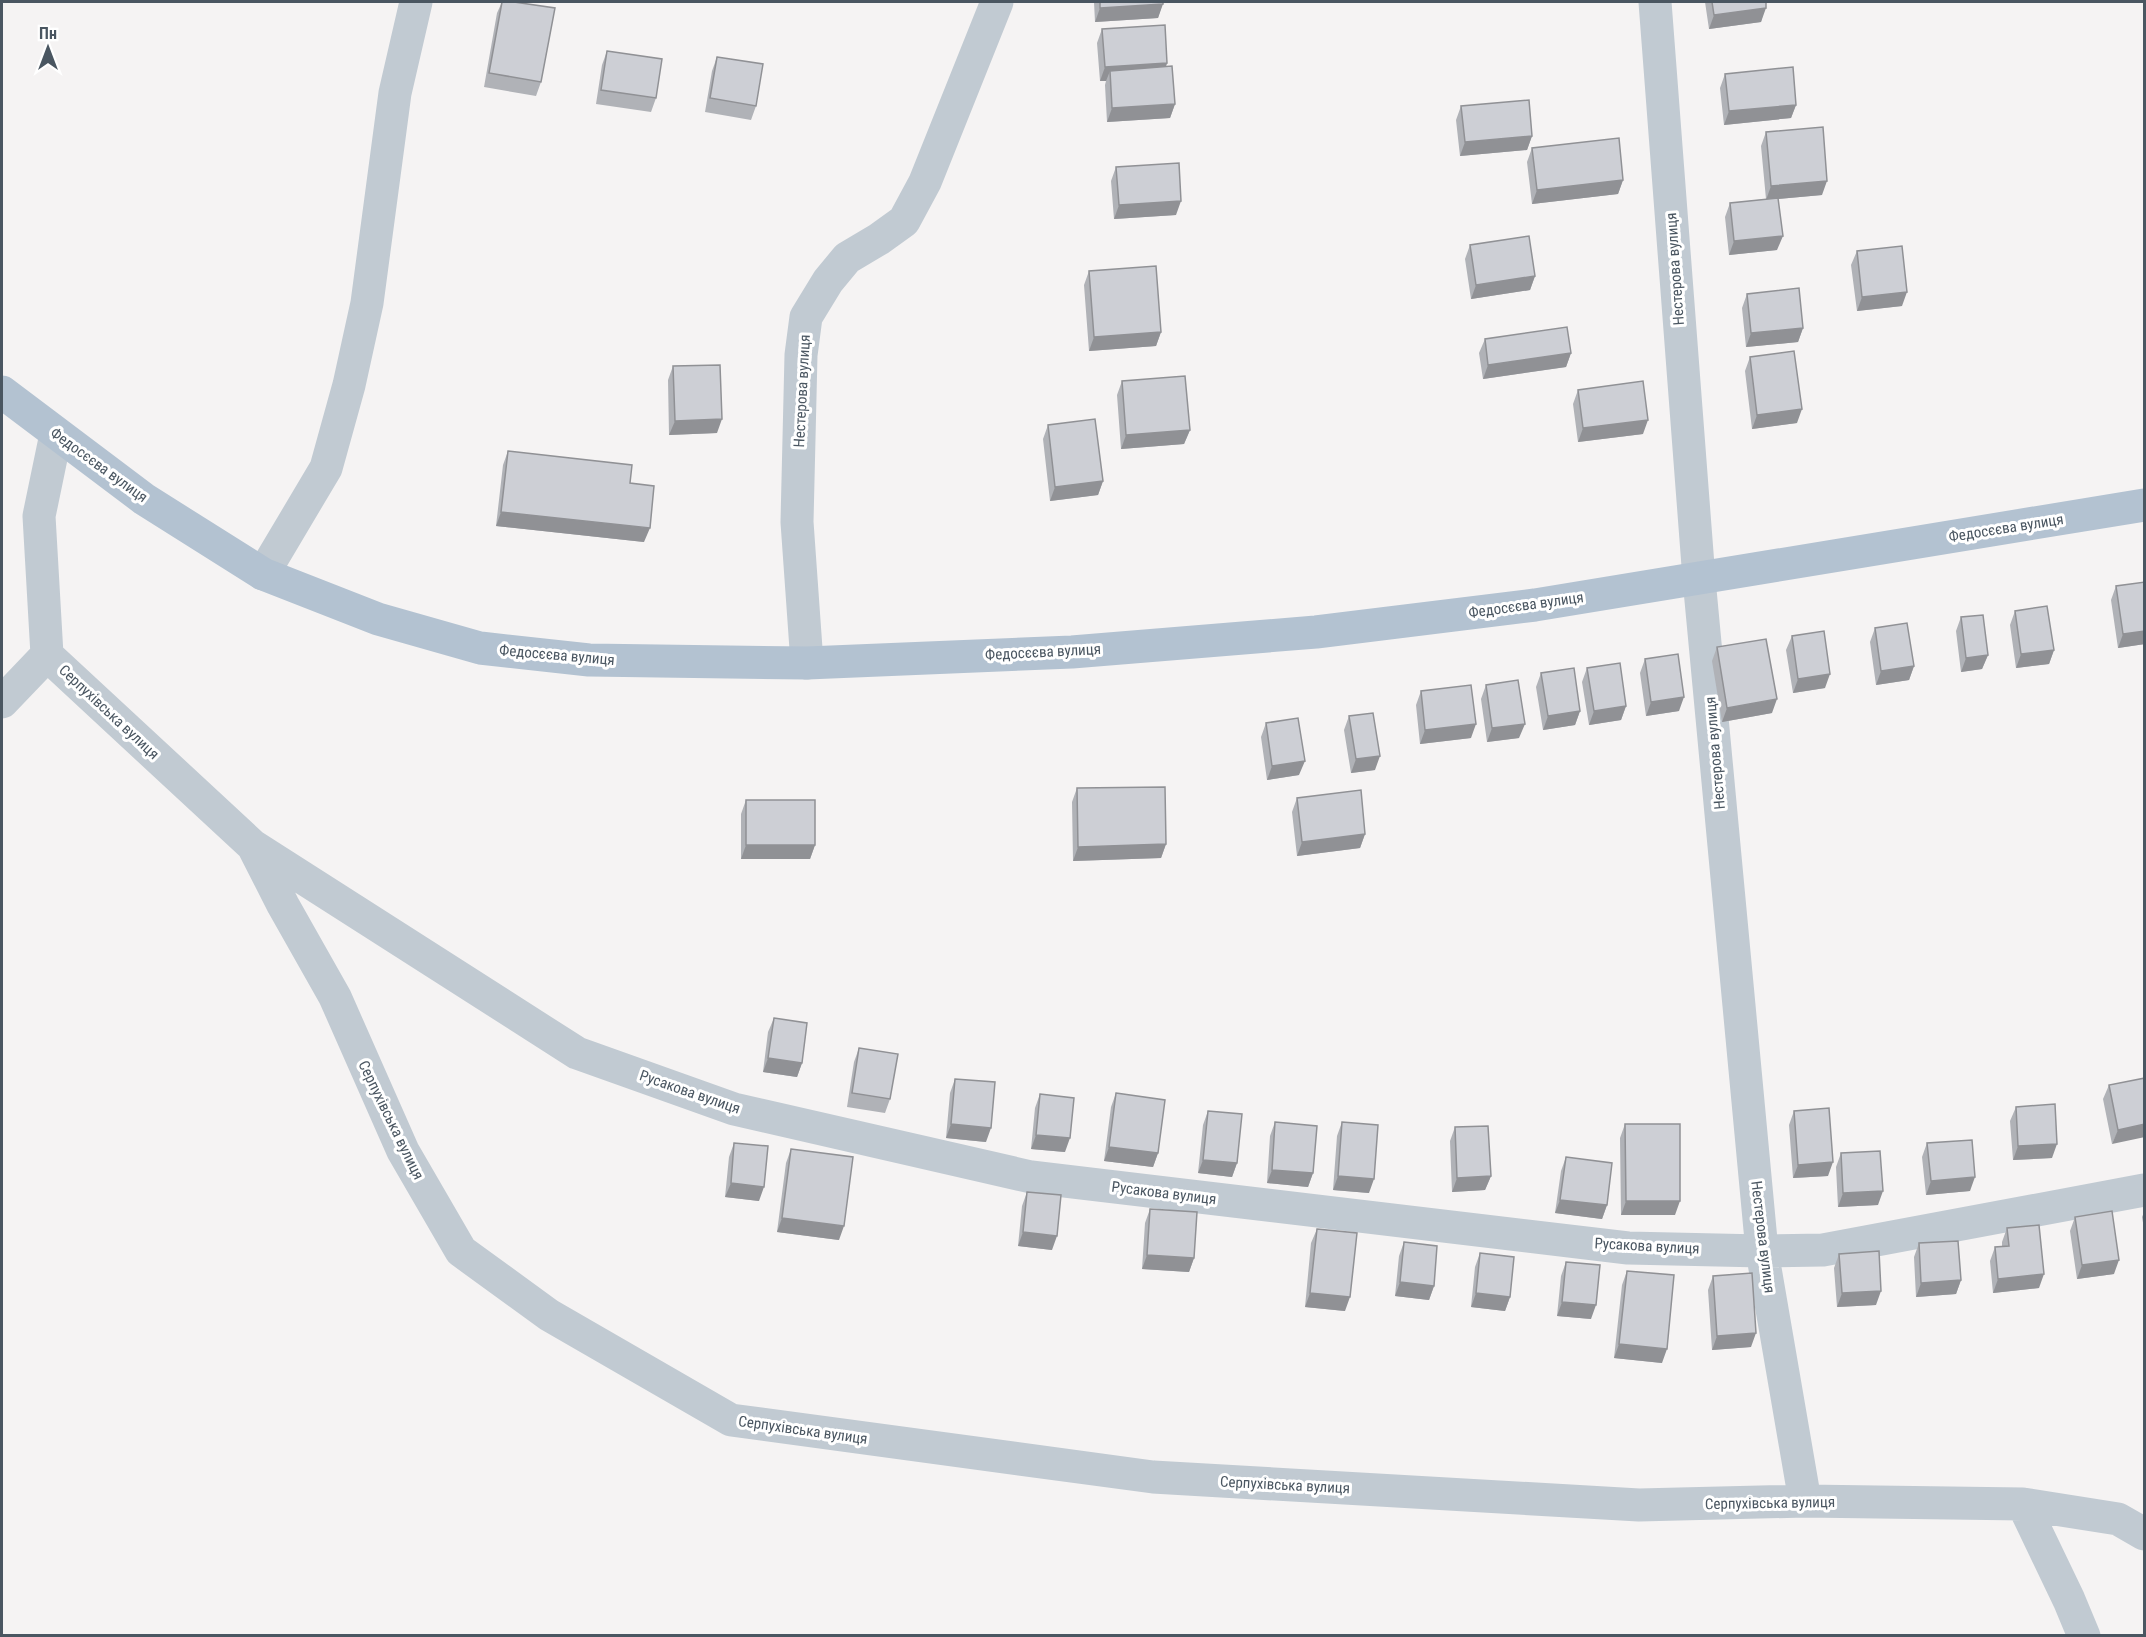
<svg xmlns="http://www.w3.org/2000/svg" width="2146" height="1637" viewBox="0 0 2146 1637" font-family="'Roboto Condensed',sans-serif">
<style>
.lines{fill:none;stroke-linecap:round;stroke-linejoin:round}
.minor{stroke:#c1cad2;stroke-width:33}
.major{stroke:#b3c2d1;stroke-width:33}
.wall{fill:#b0b2b7}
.shaded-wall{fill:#909195}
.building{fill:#cdcfd5;stroke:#909195;stroke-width:1.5}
.labels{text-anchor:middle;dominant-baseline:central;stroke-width:6;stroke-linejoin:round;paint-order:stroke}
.street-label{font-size:15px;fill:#4a5661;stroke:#fff}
</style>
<rect width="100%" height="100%" fill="#f5f3f3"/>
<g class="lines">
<!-- minor -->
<path class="minor" d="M 1655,2 L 1699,579 L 1762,1251 L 1805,1501
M 56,434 L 39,516 L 47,655 L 253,846 L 283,905 L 335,997 L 403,1151 L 461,1251 L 549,1315 L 731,1420 L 1153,1477 L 1639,1505 L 1805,1501 L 2023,1504 L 2118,1519 L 2144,1534
M 263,574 L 326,468 L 349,385 L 367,303 L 395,93 L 416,2
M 807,663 L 797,522 L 801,355 L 806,317 L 828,281 L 847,258 L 879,239 L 904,221 L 925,182 L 997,2
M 2,702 L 47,655
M 253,846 L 577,1053 L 734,1109 L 1031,1177 L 1628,1248 L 1762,1251 L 1823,1250 L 2144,1190
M 2023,1504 L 2069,1600 L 2084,1636"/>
<!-- major -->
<path class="major" d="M 2,392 L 144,499 L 263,574 L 378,619 L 480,648 L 589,660 L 807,663 L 1072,652 L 1316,632 L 1535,605 L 2144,505"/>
</g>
<!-- wall -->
<path class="wall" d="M 502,2 L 541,82 L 536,96 L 484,87 L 497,13 Z
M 1094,2 L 1163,2 L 1158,18 L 1095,22 Z
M 1705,2 L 1766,2 L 1761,22 L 1709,29 Z
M 1102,29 L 1167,63 L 1166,67 L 1175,104 L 1170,118 L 1107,122 L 1105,85 L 1106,81 L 1100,81 L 1097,43 Z
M 607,51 L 656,98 L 651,112 L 596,104 L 602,65 Z
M 717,57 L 756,106 L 751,120 L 705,112 L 712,71 Z
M 1725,74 L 1796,105 L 1791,118 L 1724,125 L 1720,88 Z
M 1461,106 L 1532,136 L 1527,150 L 1460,156 L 1456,120 Z
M 1766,132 L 1822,195 L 1778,199 L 1777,250 L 1729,255 L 1725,217 L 1730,203 L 1766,199 L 1761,146 Z
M 1532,148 L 1623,180 L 1618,194 L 1532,204 L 1527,162 Z
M 1116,167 L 1176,215 L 1114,219 L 1111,181 Z
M 1470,245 L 1535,276 L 1530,290 L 1471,299 L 1465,259 Z
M 1857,251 L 1902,306 L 1857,311 L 1851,265 Z
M 1089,271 L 1161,332 L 1156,346 L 1089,351 L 1084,285 Z
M 1747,294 L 1803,328 L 1798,342 L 1746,347 L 1742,308 Z
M 1485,339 L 1571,353 L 1566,367 L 1483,379 L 1479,353 Z
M 1750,357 L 1797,423 L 1752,429 L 1745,371 Z
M 673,366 L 717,433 L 669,435 L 668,380 Z
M 1122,381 L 1190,430 L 1184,444 L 1121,449 L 1117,395 Z
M 1578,390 L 1643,434 L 1578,442 L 1573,404 Z
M 1048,425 L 1103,481 L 1098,495 L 1050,501 L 1043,439 Z
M 508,451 L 630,483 L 644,542 L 496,526 L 503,465 Z
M 2145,582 L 2145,644 L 2118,648 L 2111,600 L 2116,586 Z
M 2015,611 L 2054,650 L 2049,664 L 2016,668 L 2010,625 Z
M 1961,617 L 1988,655 L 1982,669 L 1961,672 L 1956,631 Z
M 1875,628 L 1914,666 L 1909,680 L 1876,685 L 1870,642 Z
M 1792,636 L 1825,688 L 1793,693 L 1786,650 Z
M 1717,647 L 1772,713 L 1722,722 L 1712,661 Z
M 1645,659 L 1679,711 L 1646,716 L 1640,673 Z
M 1587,668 L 1626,706 L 1621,720 L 1589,725 L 1582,682 Z
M 1541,673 L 1580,711 L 1575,725 L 1543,730 L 1536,687 Z
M 1486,685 L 1519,738 L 1487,742 L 1481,699 Z
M 1421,691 L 1471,738 L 1420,744 L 1416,705 Z
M 1349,716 L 1375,770 L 1351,773 L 1344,730 Z
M 1266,723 L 1299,775 L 1267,780 L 1261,737 Z
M 1077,788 L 1166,844 L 1161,858 L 1073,861 L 1072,802 Z
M 1297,798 L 1365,834 L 1360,848 L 1297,856 L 1292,812 Z
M 746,800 L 815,845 L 810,859 L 741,859 L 741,814 Z
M 774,1018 L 802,1063 L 797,1077 L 763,1072 L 768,1032 Z
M 859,1048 L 890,1099 L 885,1113 L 847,1107 L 854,1062 Z
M 2145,1078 L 2112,1144 L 2103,1099 L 2109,1085 Z
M 955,1079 L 986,1142 L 946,1138 L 950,1093 Z
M 1116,1093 L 1158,1153 L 1153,1167 L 1104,1161 L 1111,1107 Z
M 1040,1094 L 1065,1152 L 1031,1149 L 1035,1108 Z
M 2016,1107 L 2052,1158 L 2013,1160 L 2010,1121 Z
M 1208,1111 L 1237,1163 L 1232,1177 L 1198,1173 L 1203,1125 Z
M 1794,1111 L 1828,1176 L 1793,1178 L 1789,1125 Z
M 1275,1122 L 1313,1173 L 1308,1187 L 1267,1183 L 1270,1136 Z
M 1342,1122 L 1369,1193 L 1333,1190 L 1337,1136 Z
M 1625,1124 L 1675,1215 L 1621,1215 L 1620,1138 Z
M 1455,1127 L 1491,1176 L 1485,1190 L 1452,1192 L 1450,1141 Z
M 734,1143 L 759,1201 L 725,1197 L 729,1157 Z
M 1927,1143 L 1970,1191 L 1926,1195 L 1922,1157 Z
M 791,1149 L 839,1240 L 777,1232 L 786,1163 Z
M 1841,1153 L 1878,1205 L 1838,1207 L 1836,1167 Z
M 1566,1157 L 1607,1205 L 1602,1219 L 1555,1213 L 1561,1171 Z
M 1027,1192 L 1052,1250 L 1018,1246 L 1022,1206 Z
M 1150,1209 L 1194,1258 L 1189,1272 L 1142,1269 L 1145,1223 Z
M 2145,1210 L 2145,1234 L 2142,1217 Z
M 2075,1217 L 2114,1274 L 2077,1279 L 2070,1231 Z
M 2007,1228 L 2039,1288 L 1993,1293 L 1990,1261 L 1995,1247 L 2002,1246 L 2002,1242 Z
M 1317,1229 L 1345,1311 L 1305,1307 L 1311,1243 Z
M 1404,1242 L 1434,1286 L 1429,1300 L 1395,1296 L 1399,1256 Z
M 1919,1243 L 1961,1280 L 1956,1294 L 1916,1297 L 1914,1257 Z
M 1480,1253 L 1510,1297 L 1505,1311 L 1471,1307 L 1475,1267 Z
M 1839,1254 L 1876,1305 L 1837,1307 L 1834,1268 Z
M 1566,1262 L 1591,1319 L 1557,1316 L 1561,1276 Z
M 1627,1271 L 1662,1363 L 1614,1358 L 1622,1285 Z
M 1713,1276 L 1751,1347 L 1712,1350 L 1708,1290 Z"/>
<!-- shaded-wall -->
<path class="shaded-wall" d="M 1163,4 L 1158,18 L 1095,22 L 1100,8 Z
M 1766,8 L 1761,22 L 1709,29 L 1714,15 Z
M 1167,63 L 1162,77 L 1110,71 L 1106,81 L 1100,81 L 1105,67 Z
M 1175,104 L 1170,118 L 1107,122 L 1112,108 Z
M 1796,105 L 1791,118 L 1724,125 L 1729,111 Z
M 1532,136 L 1527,150 L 1460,156 L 1465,142 Z
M 1623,180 L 1618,194 L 1532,204 L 1537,190 Z
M 1827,181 L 1822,195 L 1766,200 L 1771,186 Z
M 1181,201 L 1176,215 L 1114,219 L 1119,205 Z
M 1783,236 L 1777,250 L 1729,255 L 1734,241 Z
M 1535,276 L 1530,290 L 1471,299 L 1476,285 Z
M 1907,292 L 1902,306 L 1857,311 L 1862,297 Z
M 1803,328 L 1798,342 L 1746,347 L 1751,333 Z
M 1161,332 L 1156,346 L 1089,351 L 1094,337 Z
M 1571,353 L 1566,367 L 1483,379 L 1488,365 Z
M 1802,409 L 1797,423 L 1752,429 L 1757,415 Z
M 722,419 L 717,433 L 669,435 L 675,421 Z
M 1648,420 L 1643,434 L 1578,442 L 1583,428 Z
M 1190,430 L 1184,444 L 1121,449 L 1126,435 Z
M 1103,481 L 1098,495 L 1050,501 L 1055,487 Z
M 501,512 L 650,528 L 644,542 L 496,526 Z
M 2145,631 L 2145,644 L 2118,648 L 2123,634 Z
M 2054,650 L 2049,664 L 2016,668 L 2021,654 Z
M 1988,655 L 1982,669 L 1961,672 L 1966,658 Z
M 1914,666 L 1909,680 L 1876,685 L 1881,671 Z
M 1830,674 L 1825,688 L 1793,693 L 1798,679 Z
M 1684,697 L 1679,711 L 1646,716 L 1651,702 Z
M 1777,699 L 1772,713 L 1722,722 L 1727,708 Z
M 1626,706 L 1621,720 L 1589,725 L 1594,711 Z
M 1580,711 L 1575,725 L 1543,730 L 1548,716 Z
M 1476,724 L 1471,738 L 1420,744 L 1425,730 Z
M 1525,724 L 1519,738 L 1487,742 L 1492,728 Z
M 1380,756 L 1375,770 L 1351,773 L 1356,759 Z
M 1305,761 L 1299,775 L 1267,780 L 1272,766 Z
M 1365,834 L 1360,848 L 1297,856 L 1302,842 Z
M 1166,844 L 1161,858 L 1073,861 L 1078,847 Z
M 746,845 L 815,845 L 810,859 L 741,859 Z
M 768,1058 L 802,1063 L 797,1077 L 763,1072 Z
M 951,1124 L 991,1128 L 986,1142 L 946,1138 Z
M 2145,1124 L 2145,1137 L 2112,1144 L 2118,1130 Z
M 1036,1135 L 1070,1138 L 1065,1152 L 1031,1149 Z
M 2057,1144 L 2052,1158 L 2013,1160 L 2018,1146 Z
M 1109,1147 L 1158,1153 L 1153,1167 L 1104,1161 Z
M 1203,1160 L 1237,1163 L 1232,1177 L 1198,1173 Z
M 1833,1162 L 1828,1176 L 1793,1178 L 1798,1165 Z
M 1272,1170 L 1313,1173 L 1308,1187 L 1267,1183 Z
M 1338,1176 L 1374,1179 L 1369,1193 L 1333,1190 Z
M 1491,1176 L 1485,1190 L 1452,1192 L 1457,1178 Z
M 1975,1177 L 1970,1191 L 1926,1195 L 1931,1181 Z
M 731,1183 L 764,1187 L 759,1201 L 725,1197 Z
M 1883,1191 L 1878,1205 L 1838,1207 L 1843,1193 Z
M 1560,1200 L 1607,1205 L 1602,1219 L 1555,1213 Z
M 1626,1201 L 1680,1201 L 1675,1215 L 1621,1215 Z
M 782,1218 L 844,1226 L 839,1240 L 777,1232 Z
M 1023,1232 L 1057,1236 L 1052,1250 L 1018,1246 Z
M 1147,1255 L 1194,1258 L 1189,1272 L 1142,1269 Z
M 2119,1260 L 2114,1274 L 2077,1279 L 2082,1265 Z
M 2044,1274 L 2039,1288 L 1993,1293 L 1998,1279 Z
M 1961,1280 L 1956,1294 L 1916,1297 L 1921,1283 Z
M 1400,1282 L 1434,1286 L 1429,1300 L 1395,1296 Z
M 1881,1291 L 1876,1305 L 1837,1307 L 1842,1293 Z
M 1310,1293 L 1350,1297 L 1345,1311 L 1305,1307 Z
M 1476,1293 L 1510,1297 L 1505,1311 L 1471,1307 Z
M 1562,1302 L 1596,1305 L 1591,1319 L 1557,1316 Z
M 1756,1333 L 1751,1347 L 1712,1350 L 1717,1336 Z
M 1619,1344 L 1667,1349 L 1662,1363 L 1614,1358 Z"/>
<!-- building -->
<path class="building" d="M 502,2 L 514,2 L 555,8 L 541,82 L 489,73 Z
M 1100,2 L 1163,2 L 1163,4 L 1100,8 Z
M 1712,2 L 1766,2 L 1766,8 L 1714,15 Z
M 1165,25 L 1167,63 L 1105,67 L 1102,29 Z
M 607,51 L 662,59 L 656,98 L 601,90 Z
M 717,57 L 763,64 L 756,106 L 710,98 Z
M 1172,66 L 1175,104 L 1112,108 L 1110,71 Z
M 1793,67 L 1796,105 L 1729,111 L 1725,74 Z
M 1529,100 L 1532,136 L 1465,142 L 1461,106 Z
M 1823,127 L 1827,181 L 1771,186 L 1766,132 Z
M 1619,138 L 1623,180 L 1537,190 L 1532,148 Z
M 1179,163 L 1181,201 L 1119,205 L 1116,167 Z
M 1778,198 L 1783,236 L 1734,241 L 1730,203 Z
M 1529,236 L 1535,276 L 1476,285 L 1470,245 Z
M 1902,246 L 1907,292 L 1862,297 L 1857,251 Z
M 1156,266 L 1161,332 L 1094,337 L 1089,271 Z
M 1799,288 L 1803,328 L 1751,333 L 1747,294 Z
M 1567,327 L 1571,353 L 1488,365 L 1485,339 Z
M 1794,351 L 1802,409 L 1757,415 L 1750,357 Z
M 720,365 L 722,419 L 675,421 L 673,366 Z
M 1185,376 L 1190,430 L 1126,435 L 1122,381 Z
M 1643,381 L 1648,420 L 1583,428 L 1578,390 Z
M 1095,419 L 1103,481 L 1055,487 L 1048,425 Z
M 508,451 L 632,465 L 630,483 L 654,486 L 650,528 L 501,512 Z
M 2145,582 L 2145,631 L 2123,634 L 2116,586 Z
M 2047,606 L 2054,650 L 2021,654 L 2015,611 Z
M 1983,615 L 1988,655 L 1966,658 L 1961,617 Z
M 1907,623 L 1914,666 L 1881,671 L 1875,628 Z
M 1824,631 L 1830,674 L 1798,679 L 1792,636 Z
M 1766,639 L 1777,699 L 1727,708 L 1717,647 Z
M 1678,654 L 1684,697 L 1651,702 L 1645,659 Z
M 1620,663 L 1626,706 L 1594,711 L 1587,668 Z
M 1574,668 L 1580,711 L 1548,716 L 1541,673 Z
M 1518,680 L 1525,724 L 1492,728 L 1486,685 Z
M 1471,685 L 1476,724 L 1425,730 L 1421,691 Z
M 1373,713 L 1380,756 L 1356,759 L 1349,716 Z
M 1298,718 L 1305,761 L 1272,766 L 1266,723 Z
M 1165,787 L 1166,844 L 1078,847 L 1077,788 Z
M 1361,790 L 1365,834 L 1302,842 L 1297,798 Z
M 746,800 L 815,800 L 815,845 L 746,845 Z
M 774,1018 L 807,1023 L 802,1063 L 768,1058 Z
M 859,1048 L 898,1054 L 890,1099 L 852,1093 Z
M 2145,1078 L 2145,1124 L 2118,1130 L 2109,1085 Z
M 955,1079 L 995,1082 L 991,1128 L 951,1124 Z
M 1116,1093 L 1165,1100 L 1158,1153 L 1109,1147 Z
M 1040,1094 L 1074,1098 L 1070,1138 L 1036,1135 Z
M 2055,1104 L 2057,1144 L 2018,1146 L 2016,1107 Z
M 1829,1108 L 1833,1162 L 1798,1165 L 1794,1111 Z
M 1208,1111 L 1242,1114 L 1237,1163 L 1203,1160 Z
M 1275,1122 L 1317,1126 L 1313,1173 L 1272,1170 Z
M 1342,1122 L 1378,1125 L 1374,1179 L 1338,1176 Z
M 1625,1124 L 1680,1124 L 1680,1201 L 1626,1201 Z
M 1488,1126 L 1491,1176 L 1457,1178 L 1455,1127 Z
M 1972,1140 L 1975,1177 L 1931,1181 L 1927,1143 Z
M 734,1143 L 768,1146 L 764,1187 L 731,1183 Z
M 791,1149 L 853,1157 L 844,1226 L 782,1218 Z
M 1880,1151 L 1883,1191 L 1843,1193 L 1841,1153 Z
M 1566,1157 L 1612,1163 L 1607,1205 L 1560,1200 Z
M 1027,1192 L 1061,1195 L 1057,1236 L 1023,1232 Z
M 1150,1209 L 1197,1212 L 1194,1258 L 1147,1255 Z
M 2112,1211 L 2119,1260 L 2082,1265 L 2075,1217 Z
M 2039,1225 L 2044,1274 L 1998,1279 L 1995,1247 L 2009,1246 L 2007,1228 Z
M 1317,1229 L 1357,1233 L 1350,1297 L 1310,1293 Z
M 1958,1241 L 1961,1280 L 1921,1283 L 1919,1243 Z
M 1404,1242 L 1437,1246 L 1434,1286 L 1400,1282 Z
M 1879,1251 L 1881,1291 L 1842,1293 L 1839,1254 Z
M 1480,1253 L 1514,1257 L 1510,1297 L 1476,1293 Z
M 1566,1262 L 1600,1265 L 1596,1305 L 1562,1302 Z
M 1627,1271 L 1674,1275 L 1667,1349 L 1619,1344 Z
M 1752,1273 L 1756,1333 L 1717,1336 L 1713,1276 Z"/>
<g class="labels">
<!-- street labels -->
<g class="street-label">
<text transform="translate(1675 269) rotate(-94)">Нестерова вулиця</text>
<text transform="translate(802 391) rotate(-87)">Нестерова вулиця</text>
<text transform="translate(99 465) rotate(36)">Федосєєва вулиця</text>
<text transform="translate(2006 528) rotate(-9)">Федосєєва вулиця</text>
<text transform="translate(1526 605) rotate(-8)">Федосєєва вулиця</text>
<text transform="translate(1043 652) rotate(-3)">Федосєєва вулиця</text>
<text transform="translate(557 655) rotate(5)">Федосєєва вулиця</text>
<text transform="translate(109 712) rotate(43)">Серпухівська вулиця</text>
<text transform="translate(1715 753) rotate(-95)">Нестерова вулиця</text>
<text transform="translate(690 1092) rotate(19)">Русакова вулиця</text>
<text transform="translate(391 1120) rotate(64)">Серпухівська вулиця</text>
<text transform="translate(1164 1193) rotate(7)">Русакова вулиця</text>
<text transform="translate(1763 1237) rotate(83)">Нестерова вулиця</text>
<text transform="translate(1647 1246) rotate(3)">Русакова вулиця</text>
<text transform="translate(803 1430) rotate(8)">Серпухівська вулиця</text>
<text transform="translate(1285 1485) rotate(3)">Серпухівська вулиця</text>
<text transform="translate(1770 1503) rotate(-1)">Серпухівська вулиця</text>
</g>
</g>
<!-- border -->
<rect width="2146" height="1637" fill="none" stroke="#4a5661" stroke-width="6"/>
<!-- north arrow -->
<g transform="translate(48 48)" stroke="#ffffff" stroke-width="4.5" paint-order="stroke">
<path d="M0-4.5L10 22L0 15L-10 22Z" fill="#4a5661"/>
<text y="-9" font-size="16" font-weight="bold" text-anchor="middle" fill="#4a5661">Пн</text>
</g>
</svg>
